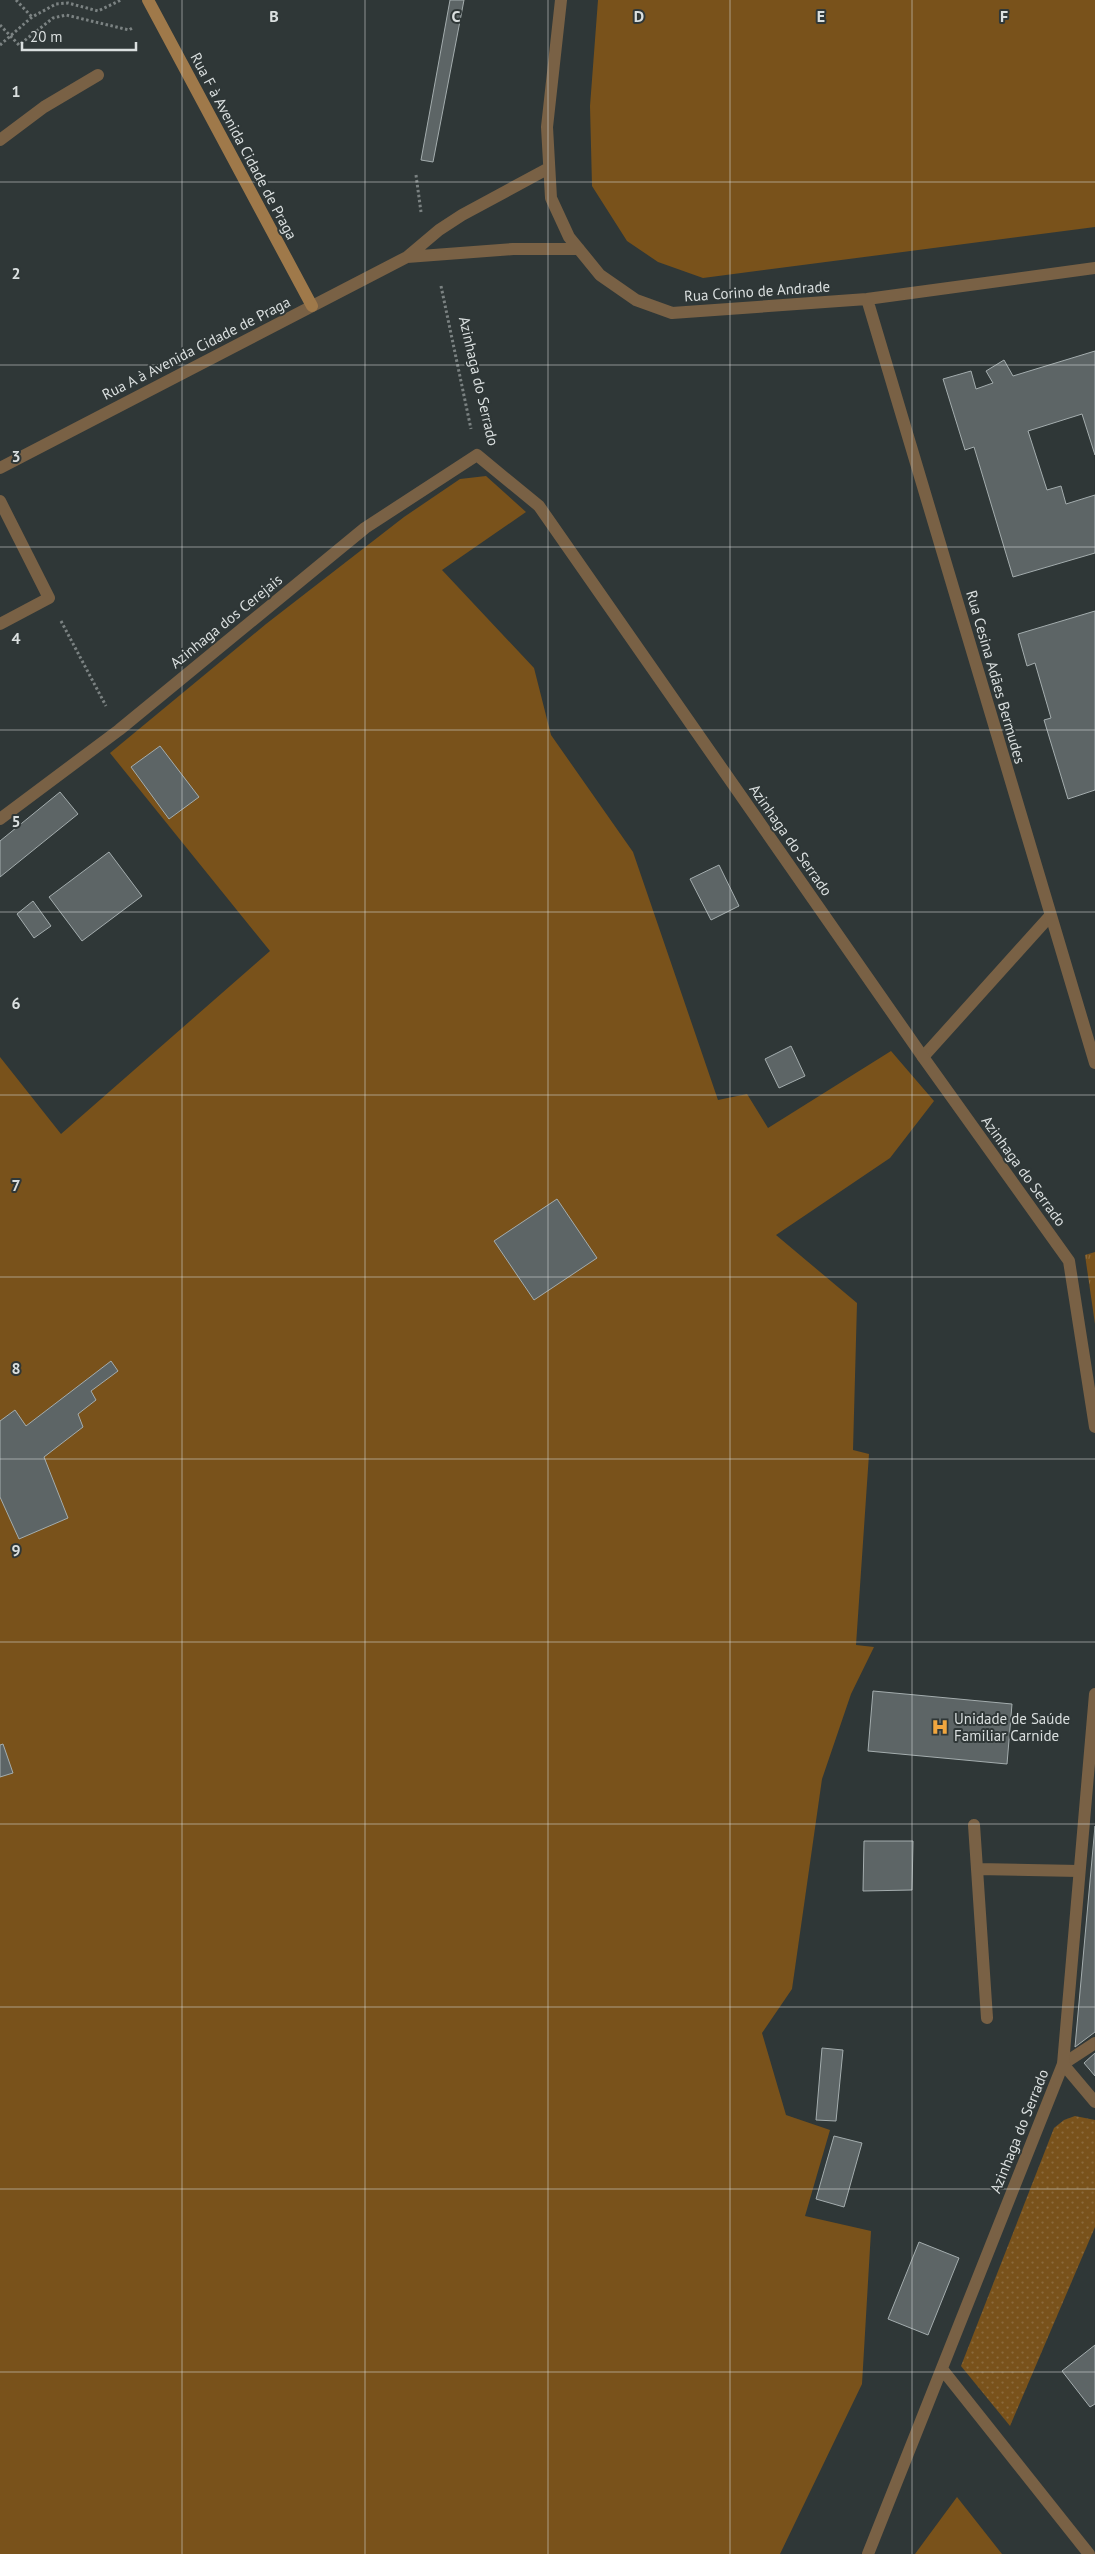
<svg xmlns="http://www.w3.org/2000/svg" width="1095" height="2554" viewBox="0 0 1095 2554" font-family="'PT Sans',sans-serif">
<style>
.grass{fill:#79521b}
.park{fill:url(#park-tufts)}
.garden{fill:url(#garden-dots)}
.building{fill:#5d6566;stroke:#a4adae}
.lines{fill:none;stroke-linecap:round;stroke-linejoin:round}
.path{stroke:#7b8282;stroke-width:3;stroke-dasharray:2.5 2.5;stroke-linecap:butt}
.service{stroke:#796145;stroke-width:12}
.minor{stroke:#796145;stroke-width:12}
.secondary{stroke:#9f794a;stroke-width:12}
.grid{fill:none;stroke:#dadfdf;stroke-width:1;stroke-opacity:0.55}
.labels{text-anchor:middle;dominant-baseline:central;stroke-width:4;stroke-linejoin:round;paint-order:stroke}
.street-label{font-size:15px;fill:#dadfdf;stroke:#2f3737}
.poi-label{font-size:15px;fill:#dadfdf;stroke:#2f3737;text-anchor:start}
.grid-label{font-size:16px;text-anchor:middle;font-weight:bold;fill:#dadfdf;stroke:#2f3737;stroke-width:4;stroke-linejoin:round;paint-order:stroke}
</style>
<defs>
<pattern id="park-tufts" width="24" height="20" patternUnits="userSpaceOnUse" patternTransform="scale(1.25)"><rect width="24" height="20" fill="#79521b"/><path d="M3 7l-1-3M5 7V3M7 7l1-3M15 17l-1-3M17 17v-4M19 17l1-3" fill="none" stroke="#8b6a3c"/></pattern>
<pattern id="garden-dots" width="8" height="8" patternUnits="userSpaceOnUse" patternTransform="scale(1.25)"><rect width="8" height="8" fill="#79521b"/><path d="M2 2h.1M6 6h.1" fill="none" stroke="#8b6a3c" stroke-width="1.8" stroke-linecap="round"/></pattern>
</defs>
<rect width="100%" height="100%" fill="#2f3737"/>
<!-- grass -->
<path class="grass" d="M 598,0 L 1095,0 L 1095,227 L 703,278 L 658,262 L 627,241 L 592,186 L 590,106 Z
M 486,476 L 526,512 L 442,570 L 534,668 L 551,735 L 633,852 L 718,1100 L 747,1094 L 768,1128 L 891,1051 L 934,1101 L 890,1158 L 776,1235 L 857,1303 L 853,1450 L 869,1454 L 856,1645 L 874,1647 L 851,1694 L 822,1779 L 792,1989 L 762,2033 L 786,2115 L 830,2130 L 805,2216 L 871,2231 L 862,2384 L 780,2554 L 0,2554 L 0,1057 L 61,1134 L 270,951 L 110,753 L 266,624 L 404,517 L 460,479 Z
M 957,2497 L 1002,2554 L 915,2554 Z"/>
<!-- park -->
<path class="park" d="M 1095,1252 L 1095,1324 L 1085,1255 Z"/>
<!-- garden -->
<path class="garden" d="M 1075,2116 L 1095,2120 L 1095,2227 L 1010,2426 L 961,2366 L 1054,2128 L 1064,2120 Z"/>
<!-- building -->
<path class="building" d="M 450,0 L 464,0 L 433,162 L 421,160 Z
M 1095,351 L 1095,455 L 1082,414 L 1028,431 L 1047,490 L 1061,486 L 1066,504 L 1095,495 L 1095,553 L 1013,577 L 974,447 L 965,450 L 943,379 L 971,371 L 976,389 L 993,383 L 986,371 L 1004,360 L 1013,376 Z
M 1095,611 L 1095,790 L 1068,799 L 1044,720 L 1051,718 L 1035,663 L 1027,666 L 1018,634 Z
M 160,746 L 199,797 L 169,819 L 131,767 Z
M 60,792 L 78,814 L 0,877 L 0,841 Z
M 109,852 L 142,896 L 82,941 L 49,897 Z
M 719,865 L 739,906 L 711,920 L 690,879 Z
M 33,901 L 51,926 L 34,938 L 17,914 Z
M 791,1046 L 805,1076 L 779,1088 L 765,1059 Z
M 557,1199 L 597,1258 L 534,1300 L 494,1241 Z
M 111,1361 L 118,1371 L 91,1391 L 96,1400 L 78,1414 L 83,1427 L 44,1457 L 68,1518 L 19,1539 L 0,1497 L 0,1421 L 15,1410 L 26,1426 Z
M 873,1691 L 1012,1704 L 1007,1764 L 868,1751 Z
M 3,1744 L 13,1773 L 0,1777 L 0,1745 Z
M 1095,1826 L 1095,2032 L 1075,2047 Z
M 864,1841 L 913,1841 L 912,1890 L 863,1891 Z
M 822,2048 L 843,2050 L 836,2121 L 816,2120 Z
M 1095,2053 L 1095,2076 L 1084,2063 Z
M 834,2136 L 862,2143 L 844,2207 L 816,2199 Z
M 919,2242 L 959,2258 L 928,2335 L 888,2319 Z
M 1095,2345 L 1095,2404 L 1090,2407 L 1062,2371 Z"/>
<g class="lines">
<!-- path -->
<path class="path" d="M 16,0 L 32,17
M 0,25 L 19,45 L 53,18 L 66,15 L 129,30 L 134,27
M 0,45 L 32,17 L 56,4 L 68,3 L 98,11 L 121,0
M 416,175 L 421,212
M 441,286 L 471,429
M 61,621 L 106,706"/>
<!-- service -->
<path class="service" d="M 923,1057 L 1050,916
M 974,1825 L 977,1869
M 987,2018 L 977,1869 L 1079,1871
M 1063,2064 L 1095,2043"/>
<!-- minor -->
<path class="minor" d="M 561,0 L 547,127 L 551,198 L 569,237 L 600,275 L 636,300 L 672,313 L 867,299 L 1095,268
M 0,140 L 44,107 L 98,75
M 407,257 L 513,249 L 579,249
M 867,299 L 1095,1063
M 0,468 L 407,257 L 439,230 L 462,215 L 549,168
M 0,501 L 49,598 L 0,624
M 0,819 L 119,730 L 365,528 L 477,455 L 539,506 L 923,1057 L 1069,1261 L 1095,1427
M 1063,2064 L 1095,2102
M 942,2369 L 1089,2554
M 868,2554 L 1063,2064 L 1095,1694"/>
<!-- secondary -->
<path class="secondary" d="M 148,0 L 312,306"/>
</g>
<!-- grid -->
<path class="grid" d="M 182,0 L 182,2554M 365,0 L 365,2554M 548,0 L 548,2554M 730,0 L 730,2554M 912,0 L 912,2554M 0,182 L 1095,182M 0,365 L 1095,365M 0,547 L 1095,547M 0,730 L 1095,730M 0,912 L 1095,912M 0,1095 L 1095,1095M 0,1277 L 1095,1277M 0,1459 L 1095,1459M 0,1642 L 1095,1642M 0,1824 L 1095,1824M 0,2007 L 1095,2007M 0,2189 L 1095,2189M 0,2372 L 1095,2372"/>
<!-- icons -->
<defs>
<g id="hospital-bare" transform="scale(1.35)"><path d="M-5-5h3v3.5h4V-5h3V5h-3V1.5h-4V5h-3Z" fill="#f0a63f" stroke="#2f3737" stroke-width="2.5" paint-order="stroke"/></g>
</defs>
<g fill-rule="evenodd">
<use href="#hospital-bare" x="940" y="1727"/>
</g>
<g class="labels">
<!-- street labels -->
<g class="street-label">
<text transform="translate(244 146) rotate(62)">Rua F à Avenida Cidade de Praga</text>
<text transform="translate(757 291) rotate(-4)">Rua Corino de Andrade</text>
<text transform="translate(196 348) rotate(-27)">Rua A à Avenida Cidade de Praga</text>
<text transform="translate(479 381) rotate(77)">Azinhaga do Serrado</text>
<text transform="translate(226 621) rotate(-39)">Azinhaga dos Cerejais</text>
<text transform="translate(996 677) rotate(74)">Rua Cesina Adães Bermudes</text>
<text transform="translate(791 840) rotate(55)">Azinhaga do Serrado</text>
<text transform="translate(1024 1171) rotate(54)">Azinhaga do Serrado</text>
<text transform="translate(1019 2131) rotate(-68)">Azinhaga do Serrado</text>
</g>
<!-- poi labels -->
<g class="poi-label">
<text x="954" y="1718">Unidade de Saúde<tspan x="954" dy="17">Familiar Carnide</tspan></text>
</g>
</g>
<g class="grid-label">
<text x="274" y="22">B</text>
<text x="456" y="22">C</text>
<text x="639" y="22">D</text>
<text x="821" y="22">E</text>
<text x="1004" y="22">F</text>
<text x="16" y="97">1</text>
<text x="16" y="279">2</text>
<text x="16" y="462">3</text>
<text x="16" y="644">4</text>
<text x="16" y="827">5</text>
<text x="16" y="1009">6</text>
<text x="16" y="1191">7</text>
<text x="16" y="1374">8</text>
<text x="16" y="1556">9</text>
</g>
<!-- scale -->
<path d="M22 42v8h114v-8" fill="none" stroke="#dadfdf" stroke-width="2.5"/>
<text x="30" y="42" font-size="15" fill="#dadfdf" stroke="#2f3737" stroke-width="4" paint-order="stroke">20 m</text>
</svg>
